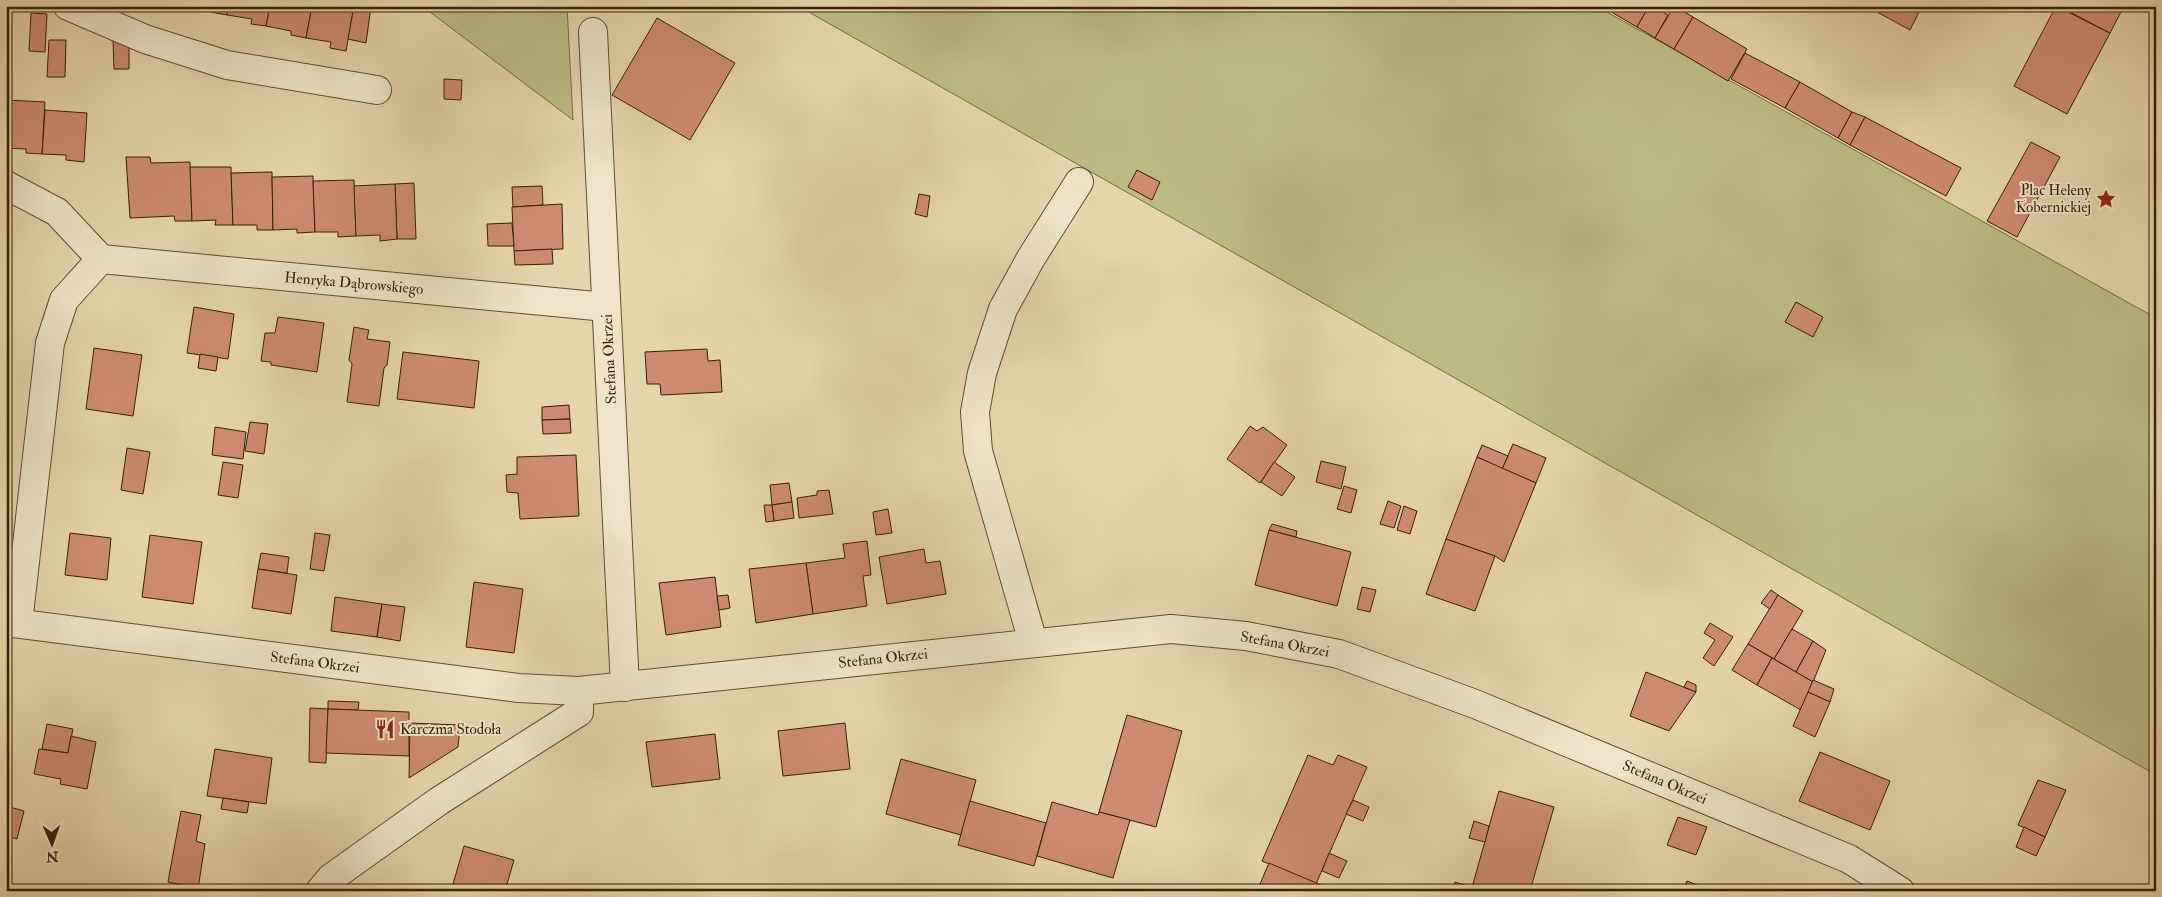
<svg xmlns="http://www.w3.org/2000/svg" width="2162" height="897" font-family="'IM FELL Double Pica',serif">
<style>
.green{fill:#bdbb84;stroke:#7a6d47}
.building{fill:#cd8b73;stroke:#381f0a}
.lines{fill:none;stroke-linecap:round;stroke-linejoin:round}
.minor-casing{stroke:#644c32;stroke-width:30}
.minor{stroke:#efe4c9;stroke-width:28}
.labels{text-anchor:middle;stroke-width:4;stroke-linejoin:round;paint-order:stroke}
.poi-label{font-size:15px;fill:#381f0a;stroke:#efe4c9;text-anchor:end}
.street-label{font-size:15px;fill:#381f0a;stroke:#efe4c9}
</style>
<rect width="100%" height="100%" fill="#e6d5ac"/>
<filter id="stains"><feTurbulence type="fractalNoise" baseFrequency=".004" numOctaves="4"/><feColorMatrix values="0 0 0 0 .2 0 0 0 0 .09 0 0 0 0 .02 0 0 0 .5 -.17"/></filter>
<radialGradient id="worn" r=".72"><stop offset=".6" stop-color="#630" stop-opacity="0"/><stop offset="1" stop-color="#630" stop-opacity=".3"/></radialGradient>
<!-- green -->
<g class="green">
<polygon points="422,6 567,6 573,120"/>
<polygon points="798,6 1596,6 2156,318 2156,775"/>
</g>
<!-- building -->
<g class="building">
<polygon points="211,6 229,6 227,15 210,12"/>
<polygon points="229,6 270,6 266,26 251,24 252,19 227,15"/>
<polygon points="270,6 312,6 306,38 291,35 291,31 266,26"/>
<polygon points="312,6 354,6 346,51 330,48 331,42 306,38"/>
<polygon points="354,6 371,6 366,43 348,39"/>
<polygon points="1601,6 1649,6 1637,27"/>
<polygon points="1649,6 1654,6 1668,15 1655,38 1637,27"/>
<polygon points="1674,6 1693,17 1674,49 1655,38"/>
<polygon points="1866,6 1922,6 1910,30"/>
<polygon points="2056,6 2110,33 2067,114 2014,86"/>
<polygon points="2058,6 2124,6 2110,33"/>
<polygon points="31,13 47,14 45,52 29,51"/>
<polygon points="1693,17 1747,49 1728,81 1674,49"/>
<polygon points="657,18 735,63 690,140 612,95"/>
<polygon points="113,39 129,44 129,69 114,69"/>
<polygon points="49,40 66,40 65,77 47,77"/>
<polygon points="1745,53 1800,82 1785,108 1731,79"/>
<polygon points="444,79 462,80 461,100 444,99"/>
<polygon points="1800,82 1852,112 1838,138 1785,108"/>
<polygon points="6,100 45,102 42,154 26,153 26,149 6,148"/>
<polygon points="45,110 87,113 84,162 66,160 66,155 42,154"/>
<polygon points="1852,112 1865,117 1850,145 1838,138"/>
<polygon points="1865,117 1961,168 1946,196 1850,145"/>
<polygon points="2031,142 2060,157 2017,237 1987,221"/>
<polygon points="126,157 150,157 151,163 190,162 192,221 175,221 174,216 130,218"/>
<polygon points="190,167 231,167 233,225 215,225 216,220 192,221"/>
<polygon points="1137,170 1160,182 1152,200 1128,187"/>
<polygon points="272,172 273,230 257,230 257,225 233,225 231,173"/>
<polygon points="313,176 315,232 297,233 297,229 273,230 272,177"/>
<polygon points="354,180 356,236 338,237 338,232 315,232 313,181"/>
<polygon points="414,183 416,239 397,239 395,184"/>
<polygon points="395,184 397,239 380,241 380,235 356,236 354,186"/>
<polygon points="542,186 543,205 513,207 512,187"/>
<polygon points="919,194 930,196 927,217 915,214"/>
<polygon points="562,204 563,249 514,251 512,207"/>
<polygon points="512,223 514,246 488,246 487,224"/>
<polygon points="552,249 553,264 515,265 514,251"/>
<polygon points="1796,302 1823,317 1813,337 1785,322"/>
<polygon points="194,307 234,314 228,359 187,353"/>
<polygon points="278,317 324,323 317,372 271,365 271,362 261,361 265,333 275,333"/>
<polygon points="354,327 369,330 367,339 390,342 387,365 384,368 379,406 347,402 352,364 349,360"/>
<polygon points="94,348 142,355 133,416 86,409"/>
<polygon points="707,349 708,361 720,360 722,392 661,395 660,384 647,384 645,352"/>
<polygon points="403,352 479,361 474,408 397,399"/>
<polygon points="200,354 218,357 216,371 198,368"/>
<polygon points="569,405 570,419 542,420 542,407"/>
<polygon points="570,419 571,433 543,434 542,420"/>
<polygon points="250,422 268,424 264,454 245,451"/>
<polygon points="1250,426 1257,431 1263,427 1287,445 1260,483 1227,459"/>
<polygon points="215,427 246,432 243,459 212,455"/>
<polygon points="1513,444 1546,458 1536,483 1502,469"/>
<polygon points="1482,445 1508,456 1502,469 1477,457"/>
<polygon points="127,448 150,452 143,494 121,490"/>
<polygon points="576,455 579,516 520,519 518,493 507,492 506,475 517,474 517,457"/>
<polygon points="1477,457 1536,483 1504,562 1495,556 1446,539"/>
<polygon points="1321,461 1346,467 1341,489 1316,482"/>
<polygon points="223,462 243,465 238,498 218,495"/>
<polygon points="1274,462 1295,477 1282,496 1261,482"/>
<polygon points="789,483 792,502 772,505 770,485"/>
<polygon points="1344,486 1357,490 1351,513 1337,509"/>
<polygon points="829,490 833,514 799,518 797,498 817,495 817,491"/>
<polygon points="1388,501 1401,506 1394,528 1380,524"/>
<polygon points="792,502 794,518 774,521 772,505"/>
<polygon points="764,505 772,505 774,521 766,522"/>
<polygon points="1404,506 1417,511 1410,534 1397,530"/>
<polygon points="888,509 892,533 876,535 873,512"/>
<polygon points="1272,524 1297,531 1296,537 1269,530"/>
<polygon points="1269,530 1351,552 1337,606 1255,585"/>
<polygon points="70,533 111,538 107,580 65,575"/>
<polygon points="315,533 330,535 324,571 310,569"/>
<polygon points="150,535 202,542 193,604 142,597"/>
<polygon points="1446,539 1495,556 1475,611 1426,594"/>
<polygon points="867,541 871,575 863,576 867,606 813,614 806,563 845,558 843,544"/>
<polygon points="924,549 926,563 940,561 946,594 887,604 879,557"/>
<polygon points="261,553 289,557 287,573 258,569"/>
<polygon points="806,563 813,614 756,623 749,569"/>
<polygon points="258,569 297,575 291,614 252,608"/>
<polygon points="715,577 721,627 666,635 659,583"/>
<polygon points="474,582 523,589 514,653 466,647"/>
<polygon points="1362,587 1376,590 1370,612 1357,609"/>
<polygon points="1771,590 1778,595 1770,609 1761,603"/>
<polygon points="728,595 730,608 719,610 717,596"/>
<polygon points="1778,595 1803,611 1774,659 1748,644"/>
<polygon points="335,597 382,604 377,637 331,631"/>
<polygon points="382,604 405,607 400,641 377,637"/>
<polygon points="1710,623 1733,637 1714,666 1703,658 1715,640 1704,633"/>
<polygon points="1792,629 1813,641 1796,672 1774,659"/>
<polygon points="1813,641 1826,650 1813,682 1796,672"/>
<polygon points="1748,644 1772,658 1757,685 1732,670"/>
<polygon points="1772,658 1813,682 1801,710 1757,685"/>
<polygon points="1646,672 1696,692 1669,731 1630,716"/>
<polygon points="1813,680 1834,689 1830,702 1808,692"/>
<polygon points="1687,681 1696,685 1696,692 1684,687"/>
<polygon points="1808,692 1830,702 1815,737 1793,726"/>
<polygon points="328,701 359,702 358,710 328,709"/>
<polygon points="310,708 328,709 326,763 309,762"/>
<polygon points="328,709 409,712 409,756 326,753"/>
<polygon points="1127,715 1182,731 1156,827 1099,812"/>
<polygon points="410,723 460,725 458,747 409,778"/>
<polygon points="845,723 850,769 783,776 778,731"/>
<polygon points="47,724 73,729 68,753 42,749"/>
<polygon points="715,734 720,779 652,787 646,742"/>
<polygon points="71,736 96,742 87,789 60,784 61,779 34,774 39,749 68,753"/>
<polygon points="215,749 272,758 266,804 207,796"/>
<polygon points="1820,752 1890,781 1870,830 1799,801"/>
<polygon points="1308,755 1333,765 1338,755 1367,767 1316,884 1262,861"/>
<polygon points="901,759 976,780 961,835 886,814"/>
<polygon points="2038,780 2066,790 2045,837 2018,825"/>
<polygon points="1499,791 1554,807 1530,891 1471,891"/>
<polygon points="223,798 249,802 247,813 221,809"/>
<polygon points="1353,800 1369,807 1363,821 1346,814"/>
<polygon points="970,801 1046,823 1034,866 958,845"/>
<polygon points="1052,802 1098,815 1099,812 1130,820 1113,878 1037,856"/>
<polygon points="6,806 24,811 17,839 6,836"/>
<polygon points="181,811 201,815 196,841 205,844 198,889 168,882"/>
<polygon points="1678,817 1707,827 1696,855 1667,845"/>
<polygon points="1474,821 1489,826 1485,842 1469,838"/>
<polygon points="2024,827 2045,837 2036,856 2016,847"/>
<polygon points="464,846 514,860 505,891 451,891"/>
<polygon points="1329,853 1347,861 1339,878 1322,871"/>
<polygon points="1269,863 1321,885 1318,891 1257,891"/>
<polygon points="1687,881 1712,891 1683,891"/>
<polygon points="1455,882 1472,887 1471,891 1453,891"/>
</g>
<g class="lines">
<defs>
<g id="minor">
<polyline points="68,6 145,39 227,65 377,90"/>
<polyline points="593,32 625,687"/>
<polyline points="6,185 57,212 101,259 606,307"/>
<polyline points="6,622 518,688 579,691 1171,629 1246,636 1339,654 1475,704 1849,859 1900,891"/>
<polyline points="18,623 50,343 64,300 101,259"/>
<polyline points="1033,642 978,451 975,412 982,373 1003,309 1031,258 1079,182"/>
<polyline points="320,891 331,878 439,801 579,712 579,691"/>
</g>
</defs>
<!-- minor casing -->
<use href="#minor" class="minor-casing"/>
<!-- minor -->
<use href="#minor" class="minor"/>
</g>
<!-- icons -->
<defs>
<symbol id="sight-bare" viewBox="-9 -9 18 18"><path d="M0-6L1.8-2.2L6-1.7L2.9 1.2L3.7 5.4L0 3.3L-3.7 5.4L-2.9 1.2L-6-1.7L-1.8-2.2Z" fill="#8f2418" stroke="#efe4c9" stroke-width="2.5" paint-order="stroke"/></symbol>
<symbol id="restaurant-bare" viewBox="-9 -9 18 18"><path d="M-5-6h1v4h1v-4h1v4h1v-4h1v5L-1.5 .5V6h-2V.5L-5-1ZM5-6V6H3V1.5H1.5Q1.5-4 5-6Z" fill="#8f2418" stroke="#efe4c9" stroke-width="2.5" paint-order="stroke"/></symbol>
</defs>
<g fill-rule="evenodd">
<use href="#sight-bare" x="2092" y="185" width="28" height="28"/>
<use href="#restaurant-bare" x="371" y="715" width="28" height="28"/>
</g>
<g class="labels">
<!-- poi labels -->
<g class="poi-label">
<text x="2091" y="195">Plac Heleny<tspan x="2091" dy="17">Kobernickiej</tspan></text>
<text x="400" y="734" text-anchor="start">Karczma Stodoła</text>
</g>
<!-- street labels -->
<g class="street-label">
<text transform="translate(354 283) rotate(5)" y="5">Henryka Dąbrowskiego</text>
<text transform="translate(609 359) rotate(-93)" y="5">Stefana Okrzei</text>
<text transform="translate(1285 644) rotate(10)" y="5">Stefana Okrzei</text>
<text transform="translate(883 658) rotate(-6)" y="5">Stefana Okrzei</text>
<text transform="translate(315 662) rotate(7)" y="5">Stefana Okrzei</text>
<text transform="translate(1665 782) rotate(23)" y="5">Stefana Okrzei</text>
</g>
</g>
<!-- margin -->
<rect width="2162" height="897" fill="none" stroke="#e6d5ac" stroke-width="25"/>
<rect x="8" y="8" width="2147" height="882" fill="none" stroke="#381f0a" stroke-width="2.5"/>
<rect x="12" y="12" width="2137" height="872" fill="none" stroke="#381f0a"/>
<!-- north arrow -->
<g transform="translate(52 844) rotate(178)" stroke="#efe4c9" stroke-width="4" paint-order="stroke">
<path d="M0-4L9 19L0 12L-9 19Z" fill="#381f0a"/>
<text y="-8" font-size="14" font-weight="bold" text-anchor="middle" fill="#381f0a">N</text>
</g>
<rect width="100%" height="100%" filter="url(#stains)"/>
<rect width="100%" height="100%" fill="url(#worn)"/>
</svg>
